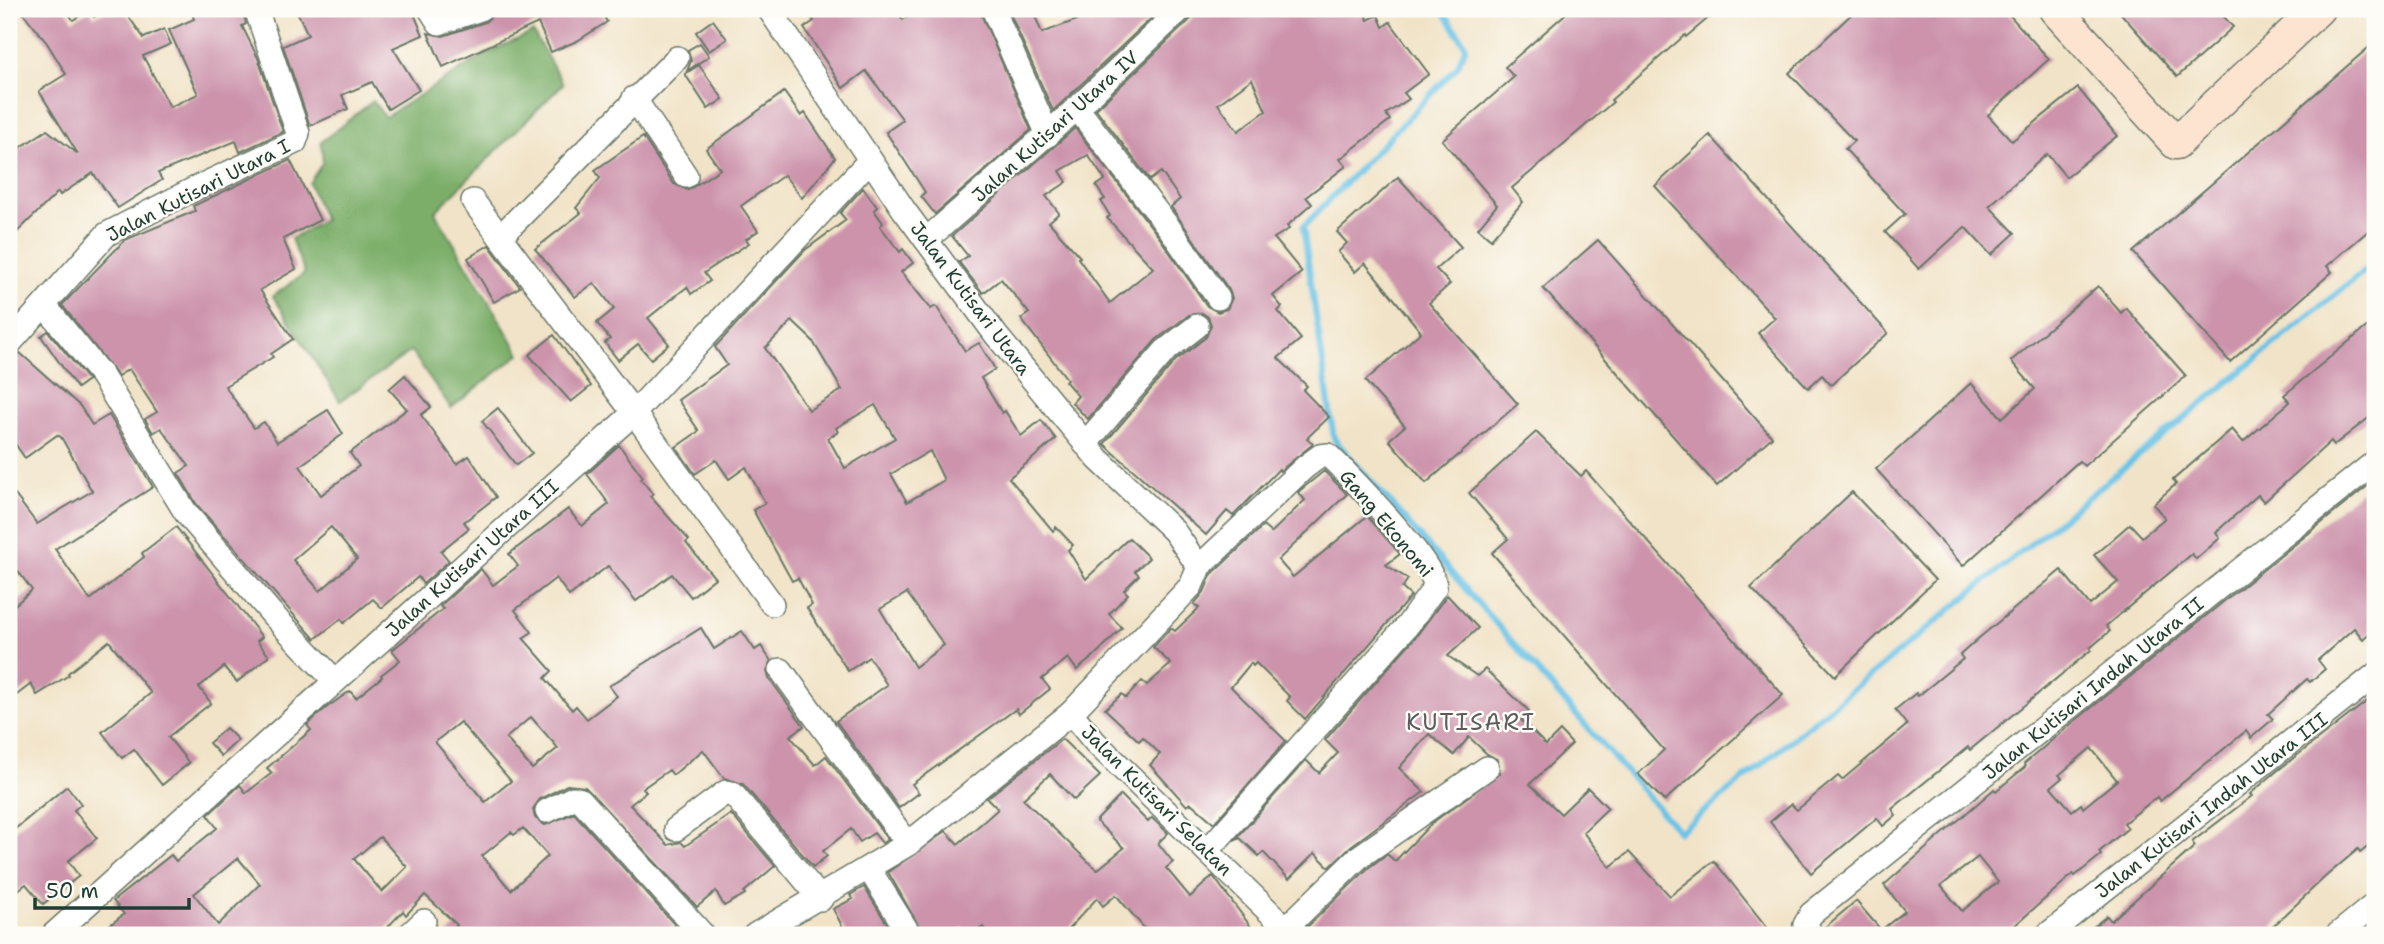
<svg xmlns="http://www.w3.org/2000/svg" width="2384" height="944" font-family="'Shantell Sans',sans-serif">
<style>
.forest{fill:#7cae69;stroke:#4e764e;stroke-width:2}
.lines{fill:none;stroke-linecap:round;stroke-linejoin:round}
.stream{stroke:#69c3e6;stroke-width:6}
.building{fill:#cc93ab;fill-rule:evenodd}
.street-casing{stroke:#687767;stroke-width:26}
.secondary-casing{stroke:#687767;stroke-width:35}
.street{stroke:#fff;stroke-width:23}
.secondary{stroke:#fde4d1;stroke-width:32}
.labels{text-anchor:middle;stroke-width:5;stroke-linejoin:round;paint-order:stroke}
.street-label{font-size:19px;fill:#1f3d34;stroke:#fdfcf7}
.quarter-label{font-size:23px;letter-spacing:2px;fill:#5c5b5e;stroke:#fdfcf7}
</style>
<rect width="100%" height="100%" fill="#fdfcf7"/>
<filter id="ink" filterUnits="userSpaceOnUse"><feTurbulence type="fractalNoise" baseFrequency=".0143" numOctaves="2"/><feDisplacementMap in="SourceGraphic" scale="14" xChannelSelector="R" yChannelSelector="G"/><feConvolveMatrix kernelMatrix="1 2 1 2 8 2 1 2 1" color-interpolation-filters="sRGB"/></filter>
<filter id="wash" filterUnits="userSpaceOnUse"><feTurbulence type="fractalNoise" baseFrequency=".00686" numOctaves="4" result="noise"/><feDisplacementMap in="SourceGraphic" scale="28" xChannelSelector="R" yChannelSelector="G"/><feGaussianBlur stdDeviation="1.57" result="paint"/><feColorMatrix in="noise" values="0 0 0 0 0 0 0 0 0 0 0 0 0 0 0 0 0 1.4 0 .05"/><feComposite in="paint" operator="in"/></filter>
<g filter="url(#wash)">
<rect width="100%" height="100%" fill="#f1e3c7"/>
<!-- forest -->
<polygon class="forest" points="533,32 563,84 435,212 520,354 451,408 411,351 340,401 273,296 305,273 291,239 324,220 309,183 323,162 321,142 373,101 385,117 486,54"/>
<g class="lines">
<!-- stream -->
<polyline class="stream" points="1442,9 1466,46 1457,67 1303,227 1334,439 1679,832 2375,262"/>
</g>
<g id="blocks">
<!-- building -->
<g class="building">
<polygon points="20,9 66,9 73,20 90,10 94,17 109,9 123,9 144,38 164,29 171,44 143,56 170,107 198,94 169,30 194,19 190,9 242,9 246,24 242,26 258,58 283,132 240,152 236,141 158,173 162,180 118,208 93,173 60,195 58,192 9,240 9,155 47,130 78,154 39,91 66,74 47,43"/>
<polygon points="296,9 412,9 423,35 393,48 419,90 388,109 372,82 342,95 348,109 310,126 283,46 308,35"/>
<polygon points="499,9 600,9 607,22 577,41 551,52 538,23 443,67 428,33 443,36 485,22"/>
<polygon points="806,9 896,9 903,20 922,9 937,9 941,15 950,9 979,9 1031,130 935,214 921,196 925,192 886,132 903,120 866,71 843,88 804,28 814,21"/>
<polygon points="1008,9 1032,9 1042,33 1106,9 1161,9 1053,111"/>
<path d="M1195,9H1363L1368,20L1378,15L1383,27L1390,22L1429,74L1404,93L1409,99L1386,114L1390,120L1340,159L1346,166L1306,197L1312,204L1287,226L1289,229L1274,238L1302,272L1273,296L1282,307L1278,311L1301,339L1278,358L1307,386L1303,390L1329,417L1307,438L1313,444L1280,471L1279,469L1233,516L1227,511L1206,535L1104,444L1175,361L1206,337L1211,325L1208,317L1202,313L1189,315L1156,340L1088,419L1072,403L1078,396L1065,381L1067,379L1021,319L1029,313L1001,279L983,293L959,262L968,256L952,236L1075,128L1159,237L1207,306L1218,312L1227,309L1232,298L1229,290L1171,207L1180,199L1161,172L1150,180L1096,109L1191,19ZM1252,79L1266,111L1238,131L1218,104ZM1088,155L1105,180L1096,186L1105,199L1101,201L1110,216L1107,218L1153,268L1110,303L1078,258L1080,257L1049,222L1059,213L1046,196L1067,182L1060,171Z"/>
<polygon points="1571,9 1719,9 1686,37 1685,35 1611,100 1613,102 1512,188 1523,202 1491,239 1478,228 1497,205 1442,140 1514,77 1505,67"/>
<polygon points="1857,9 2004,9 2049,59 1988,115 2012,141 2078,88 2117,136 2066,177 2047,154 1989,206 2015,233 1991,255 1965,227 1919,269 1885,232 1905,214 1845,149 1854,141 1789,73"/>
<polygon points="2117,9 2217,9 2233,27 2177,77"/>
<polygon points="713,20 727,39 709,51 696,32"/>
<polygon points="2375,42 2375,225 2327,266 2332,272 2230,362 2133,252"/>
<polygon points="700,43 709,56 687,71 691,61 688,50"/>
<polygon points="699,65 723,99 708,109 685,74"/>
<polygon points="784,92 801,116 805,113 835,158 802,198 784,175 741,206 758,231 746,239 749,243 704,273 710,281 691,294 687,287 648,318 669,344 651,359 638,344 618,360 605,343 610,339 597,323 614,309 594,283 575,297 535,249 581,213 576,208 600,178 595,170 643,137 674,184 688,190 720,169 706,149"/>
<polygon points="1710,135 1888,333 1831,385 1822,375 1808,388 1758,333 1775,318 1655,186"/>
<path d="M290,160L320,220L283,239L296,269L260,290L293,339L271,354L273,357L225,386L254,428L264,422L277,442L328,410L343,434L300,466L321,495L359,466L350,453L407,409L389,389L405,375L431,407L421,415L457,464L469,456L496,497L464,522L469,528L441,551L449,561L423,584L418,577L382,608L373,599L344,623L341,619L315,639L197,505L178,473L189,466L161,428L153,433L145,419L157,412L129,369L118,376L62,305L125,240L195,211L193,206ZM331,527L357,559L320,591L293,560Z"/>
<polygon points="1398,177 1461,247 1436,269 1450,284 1429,303 1518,404 1426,483 1389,440 1405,426 1365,381 1421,332 1365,263 1355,272 1338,252 1347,243 1337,232"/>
<path d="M863,188L877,207L874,210L883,223L880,226L900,252L903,249L913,263L901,272L931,309L936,306L965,351L979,343L995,369L981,378L1002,413L1005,411L1021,436L1041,420L1056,439L1009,478L1053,531L1056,527L1073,545L1068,550L1086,579L1129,538L1149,558L1135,571L1139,575L1124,590L1128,594L1109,614L1122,628L1094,656L1077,670L1068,658L1042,679L1050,689L1019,714L1016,709L912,784L919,793L899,808L836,721L887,685L869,657L848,671L807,608L812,605L798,578L792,581L753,510L765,503L746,467L729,479L716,460L695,474L676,447L699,431L678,400L727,365L715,347L805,250L846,220L840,213ZM792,321L812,340L842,390L809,410L765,348ZM875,405L895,438L845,468L828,438L838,432L836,428ZM930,451L944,480L907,502L891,474ZM907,593L944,645L915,667L880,609Z"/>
<polygon points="1598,240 1772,437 1717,486 1543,288"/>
<polygon points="489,245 520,287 494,302 468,258"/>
<polygon points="2098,286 2121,313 2126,308 2186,376 2084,466 2079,461 1963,566 1876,469 1971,383 2002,418 2035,389 2011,361"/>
<polygon points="2375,320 2375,413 2334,445 2331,441 2264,502 2258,495 2216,532 2220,538 2196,559 2192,554 2106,626 2110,631 2090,648 2091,650 1970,750 1968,747 1892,809 1896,815 1883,826 1877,818 1811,873 1770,822 1791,804 1797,810 1838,776 1842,780 1907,725 1895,710 1916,693 1918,696 1963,659 1960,655 1979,638 2061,570 2090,605 2118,582 2094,555 2130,524 2142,537 2165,518 2153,504 2176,484 2173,480 2232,429 2243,442 2290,402 2284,395"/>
<polygon points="48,331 88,380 77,388 41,336"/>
<polygon points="554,335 591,386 571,402 529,355"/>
<polygon points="20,353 80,406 92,425 109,415 153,487 55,549 90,600 144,557 142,553 176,527 262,637 257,641 269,656 237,682 224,667 199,687 211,703 168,737 189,763 162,785 134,749 122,758 102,732 151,693 109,641 68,673 69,675 37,695 31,684 9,701 9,610 32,590 9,559 9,487 37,524 92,491 61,437 57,435 25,458 9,435 9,358"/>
<polygon points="498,408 532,453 516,465 482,421"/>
<polygon points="1536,432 1581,476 1586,471 1783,695 1664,801 1638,774 1664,750 1492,553 1508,539 1469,493"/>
<path d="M619,445L643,477L641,479L653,494L650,496L689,540L686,543L715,578L691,597L672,574L636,601L608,566L569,596L556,578L515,610L532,632L523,638L552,671L545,678L572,710L576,706L587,719L617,696L609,686L701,628L714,649L742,631L755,650L761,646L771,661L767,671L769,678L804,726L790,736L815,765L826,756L888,840L882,843L874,833L860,842L851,829L823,851L827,856L813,867L743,784L724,778L703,750L673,775L669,770L643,788L646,792L630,805L668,845L681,842L685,846L731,814L775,866L744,892L745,894L724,906L716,891L697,907L585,787L567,785L540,799L533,809L535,818L545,825L574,813L675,925L663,935H447L457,925L425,895L406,915L403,911L380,935H97L124,914L113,901L171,855L176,861L217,828L208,815L240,785L246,793L272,773L267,768L311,730L307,725L326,708L350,691L356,698L382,677L381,675L400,660L392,650L443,609L440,606L481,569L493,585L518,566L509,554L568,509L582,526L609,504L587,474ZM531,717L558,748L532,769L506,738ZM460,722L511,781L485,802L435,742ZM523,828L548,856L511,890L482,856L511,832L514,835ZM380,837L407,867L382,892L354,859ZM238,858L260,884L218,925L194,894Z"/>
<polygon points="1324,471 1347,494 1278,560 1293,577 1367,516 1400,554 1386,565 1408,579 1402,588 1411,596 1305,719 1287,701 1290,697 1256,663 1253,666 1251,663 1231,687 1286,741 1214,823 1191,803 1187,806 1150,765 1160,754 1143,737 1139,741 1105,709 1122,694 1126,698 1142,681 1147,685 1171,664 1153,647 1171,628 1175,631 1199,608 1194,604 1204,592 1211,575 1263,526 1271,533 1305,500 1298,492"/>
<path d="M2375,480V628L2363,639L2354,628L2318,660L2325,669L2310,682L2307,679L2268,714L2273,719L2251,738L2246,731L2160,801L2157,797L2124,823L2128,828L2099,852L2101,855L2075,876L2073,874L2004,935H1826L1824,928L1856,901L1881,930L1905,911L1884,885L1994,789L1996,791L2025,767L2024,764L2071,724ZM2091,748L2117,780L2083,808L2081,804L2072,811L2051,787L2062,778L2059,775ZM1978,857L1998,882L1962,911L1941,886Z"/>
<polygon points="1852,492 1935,580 1835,676 1751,588"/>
<polygon points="1447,595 1478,628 1448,656 1477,676 1485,669 1529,711 1521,720 1546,745 1560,731 1572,744 1530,784 1561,814 1588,788 1608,808 1583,832 1610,867 1629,852 1670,896 1714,861 1773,935 1312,935 1305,929 1368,868 1387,854 1395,861 1432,823 1500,773 1498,760 1487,754 1469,737 1454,755 1429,734 1399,768 1424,792 1351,846 1329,867 1315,853 1289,879 1263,852 1259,856 1240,838 1234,841 1306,760 1319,773 1338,753 1325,740 1417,635"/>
<polygon points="2375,695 2375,840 2360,852 2358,849 2325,877 2264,935 2083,935 2107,916 2111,921 2195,846 2192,842 2252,796 2250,794 2277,771"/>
<polygon points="226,728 238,740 221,756 209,743"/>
<polygon points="1062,739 1100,776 1074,800 1050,774 1023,799 1097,870 1124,848 1096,821 1121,795 1148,822 1152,818 1168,833 1158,843 1173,862 1166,868 1190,897 1213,876 1257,935 1150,935 1116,895 1103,906 1097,898 1063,935 988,935 983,927 971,935 963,928 951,935 924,935 888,872 946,831 958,844 998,809 987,798"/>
<polygon points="67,786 81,804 74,810 97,838 68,861 79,876 43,904 26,884 9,897 9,834"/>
<polygon points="864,887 894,935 847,935 833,909 853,899 850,895"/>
</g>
</g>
</g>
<g filter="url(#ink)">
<use href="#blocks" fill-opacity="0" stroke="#687767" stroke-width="2"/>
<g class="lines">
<defs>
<g id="street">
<polyline points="430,9 439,23 480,9"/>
<polyline points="769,9 904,210 996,335 1098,459 1174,531 1199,567"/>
<polyline points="993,9 1048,135"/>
<polyline points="677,58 500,237 634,413 772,604"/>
<polyline points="634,98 686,176"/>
<polyline points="1077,108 1170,229 1218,298"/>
<polyline points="473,201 500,237"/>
<polyline points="926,240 1077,108 1181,9"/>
<polyline points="45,306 102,376 186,513 272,614 335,681"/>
<polyline points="9,344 107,234 196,188 295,142 298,133 256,9"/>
<polyline points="1085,444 1165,351 1197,326"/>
<polyline points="781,670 908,844"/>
<polyline points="547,811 573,798 581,800 703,935"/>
<polyline points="676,829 726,792 732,793 821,899"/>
<path d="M1208,850L1407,626L1435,587C1437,565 1348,474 1328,455L1320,456L1305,467L1199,567L1191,586L1071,713L1095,742L1293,935"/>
<polyline points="869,869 910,935"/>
<polyline points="1286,928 1359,857 1487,768"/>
<polyline points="53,935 634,413 870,160"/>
<polyline points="409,935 424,921"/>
<polyline points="755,935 908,844 1071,713"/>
<polyline points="1812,935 1805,925 1811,914 2375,462"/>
<polyline points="2047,935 2375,675"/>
<polyline points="2337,935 2375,904"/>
</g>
<polyline id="secondary" points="2055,9 2176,143 2318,9"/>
</defs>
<!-- street casing -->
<use href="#street" class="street-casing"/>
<!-- secondary casing -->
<use href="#secondary" class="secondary-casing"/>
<!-- street -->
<use href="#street" class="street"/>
<!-- secondary -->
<use href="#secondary" class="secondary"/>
</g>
</g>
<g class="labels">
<!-- street labels -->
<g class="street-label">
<text transform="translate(1055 126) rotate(-42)" y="7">Jalan Kutisari Utara IV</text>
<text transform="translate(198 190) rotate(-27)" y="7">Jalan Kutisari Utara I</text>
<text transform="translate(971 298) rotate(53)" y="7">Jalan Kutisari Utara</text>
<text transform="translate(1387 523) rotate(50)" y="7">Gang Ekonomi</text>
<text transform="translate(472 558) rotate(-42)" y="7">Jalan Kutisari Utara III</text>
<text transform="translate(2093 688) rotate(-39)" y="7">Jalan Kutisari Indah Utara II</text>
<text transform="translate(1157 800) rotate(45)" y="7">Jalan Kutisari Selatan</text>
<text transform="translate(2211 805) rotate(-38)" y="7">Jalan Kutisari Indah Utara III</text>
</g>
<!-- quarter labels -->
<g class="quarter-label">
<text x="1471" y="730">KUTISARI</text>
</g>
</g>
<!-- margin -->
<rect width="2384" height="944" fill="none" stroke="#fdfcf7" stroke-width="35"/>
<!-- scale -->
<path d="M35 898v10h154v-10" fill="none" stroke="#1f3d34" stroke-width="3.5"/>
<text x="46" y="898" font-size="21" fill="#1f3d34" stroke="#fdfcf7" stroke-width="5" paint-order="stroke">50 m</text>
</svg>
